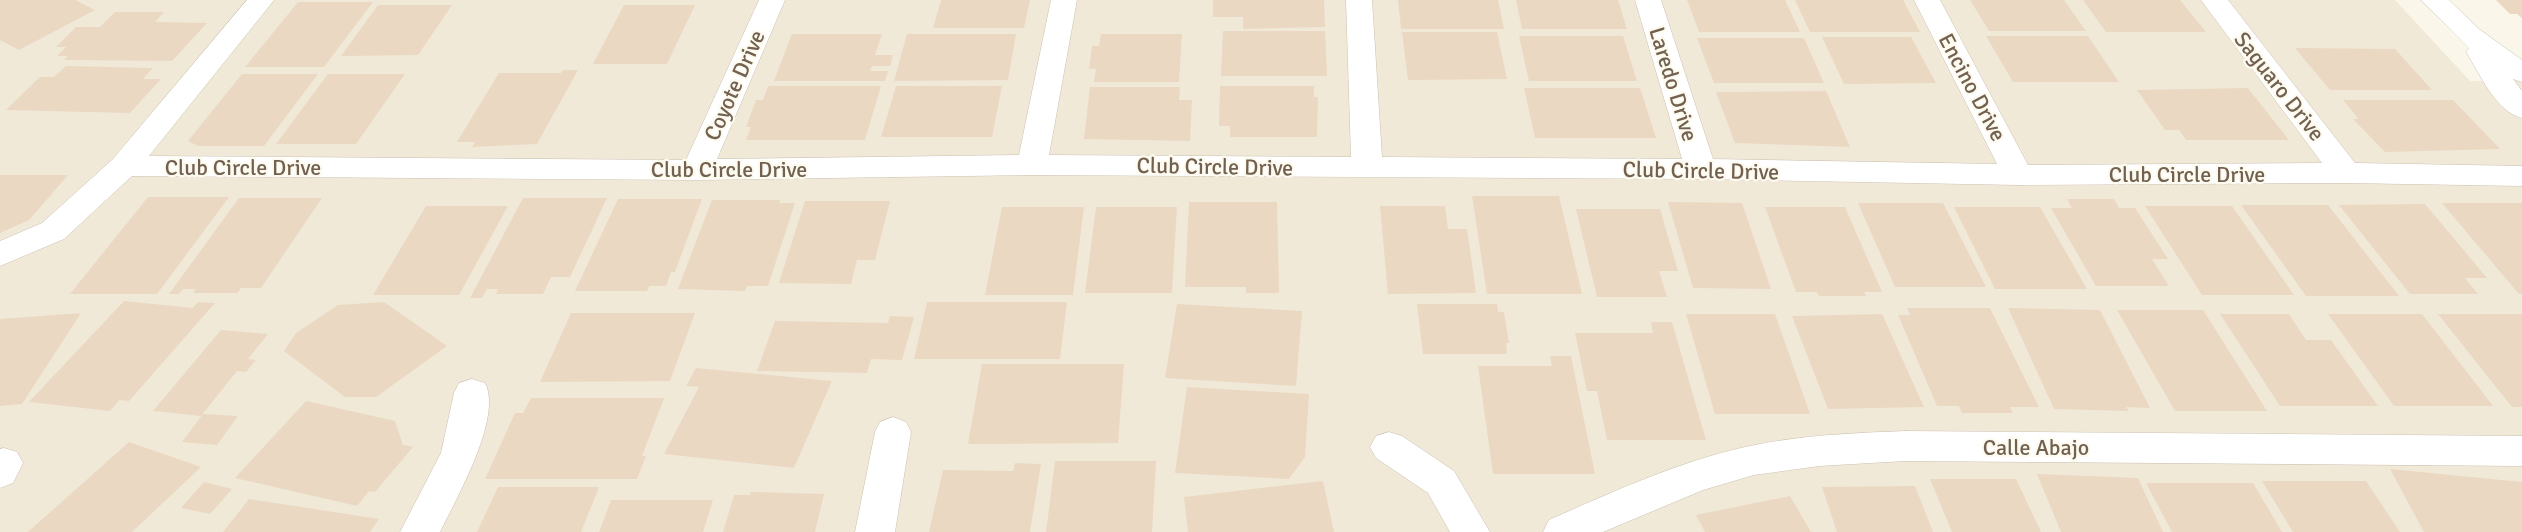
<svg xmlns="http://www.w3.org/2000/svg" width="2522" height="532" font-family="Signika,sans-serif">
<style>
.residential{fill:#f1e9d8}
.building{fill:#ead8c2}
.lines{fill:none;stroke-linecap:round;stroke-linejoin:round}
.minor-casing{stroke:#cbc0b0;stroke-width:1}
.minor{fill:#fff;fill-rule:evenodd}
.labels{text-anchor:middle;stroke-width:4.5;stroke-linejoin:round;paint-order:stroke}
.street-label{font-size:22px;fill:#726150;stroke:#fdfaef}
</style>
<rect width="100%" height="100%" fill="#faf6e9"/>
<!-- residential -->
<polygon class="residential" points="0,0 2395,0 2470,81 2522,81 2522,532 0,532"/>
<!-- building -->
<g class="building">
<polygon points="0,0 75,0 95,10 19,50 0,40"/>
<polygon points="941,0 1030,0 1024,28 933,28"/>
<polygon points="1213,0 1324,0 1325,27 1243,29 1243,17 1213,17"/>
<polygon points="1398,0 1498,0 1504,29 1401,29"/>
<polygon points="1516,0 1618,0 1627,29 1522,29"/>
<polygon points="1687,0 1785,0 1800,32 1699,32"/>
<polygon points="1795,0 1903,0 1920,32 1810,32"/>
<polygon points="1970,0 2064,0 2086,31 1989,31"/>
<polygon points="2083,0 2180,0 2206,32 2106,32"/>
<polygon points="2496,0 2522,0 2522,18 2517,14 2510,14"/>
<polygon points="298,2 373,2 324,67 245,67"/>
<polygon points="378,5 452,5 418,55 341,56"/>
<polygon points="624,5 695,5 667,64 593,64"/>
<polygon points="115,12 164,12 155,22 207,23 172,61 64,60 68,56 57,56 66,47 56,47 76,27 100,27"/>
<polygon points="1223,31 1325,31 1327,76 1221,76"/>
<polygon points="1402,32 1497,32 1507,79 1408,80"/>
<polygon points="792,34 882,34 875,55 893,55 890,66 872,66 870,71 888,71 885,81 774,81"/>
<polygon points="907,34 1016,34 1008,80 894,81"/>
<polygon points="1101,34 1182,34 1179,82 1094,82 1096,69 1089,69 1092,46 1099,46"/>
<polygon points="1519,36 1623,36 1637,81 1529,81"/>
<polygon points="1986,36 2088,36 2119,82 2013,82"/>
<polygon points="1822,37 1911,37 1936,83 1844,84"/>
<polygon points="1697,38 1804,38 1824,83 1714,83"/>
<polygon points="2295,48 2395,49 2432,90 2330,90"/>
<polygon points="66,66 153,68 143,79 161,79 130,113 6,110 40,77 54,77"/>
<polygon points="563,70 578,70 537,144 472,147 475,142 457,142 499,73 561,73"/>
<polygon points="242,74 318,74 264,146 198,146 188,141"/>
<polygon points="328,74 405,74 356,144 276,144"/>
<polygon points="768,86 881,86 865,140 746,140 751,127 746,127 756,100 763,100"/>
<polygon points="896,86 1002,86 992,137 881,137"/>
<polygon points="1220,86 1314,86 1314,97 1318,97 1317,137 1230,137 1230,126 1219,126"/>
<polygon points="1090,87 1180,87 1179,100 1192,100 1190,141 1084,139"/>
<polygon points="1524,88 1640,88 1656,138 1535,138"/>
<polygon points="2248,88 2289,140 2186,140 2179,130 2165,130 2137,90"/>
<polygon points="1826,91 1850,147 1735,143 1716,92"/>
<polygon points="2343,100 2453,100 2500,149 2385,152 2353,119 2359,119"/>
<polygon points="0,175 68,175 29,220 0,233"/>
<polygon points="1472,196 1559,196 1582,294 1487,294"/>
<polygon points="148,197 229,197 157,294 70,294"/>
<polygon points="239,198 322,198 261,288 241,288 237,293 193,293 196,289 183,289 179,294 169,294"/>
<polygon points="523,198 607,198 570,277 551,277 543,294 496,294 498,289 487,289 482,298 470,298"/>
<polygon points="618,199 702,199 675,272 671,272 666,286 649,286 647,291 575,291"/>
<polygon points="2067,199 2114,199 2119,208 2135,208 2168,259 2152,259 2169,286 2096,286 2051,208 2072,208"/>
<polygon points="712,200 780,200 779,203 795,203 768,286 747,286 745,291 678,289"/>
<polygon points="805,201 890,201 875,260 857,260 851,284 779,283"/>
<polygon points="1189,202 1277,202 1279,293 1246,293 1246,287 1185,287"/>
<polygon points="1668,202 1742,203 1771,289 1693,288"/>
<polygon points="1858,203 1943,203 1986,287 1895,287"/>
<polygon points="2442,203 2522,203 2522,294 2519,294"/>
<polygon points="2425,204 2487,278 2465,278 2478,294 2410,294 2339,205"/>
<polygon points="2241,205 2328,205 2399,296 2306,296"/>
<polygon points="426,206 508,206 459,295 373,295"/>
<polygon points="1380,206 1445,206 1448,229 1467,229 1476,293 1388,294"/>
<polygon points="2145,206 2232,206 2294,295 2202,295"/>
<polygon points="1002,207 1084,207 1073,295 985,295"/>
<polygon points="1096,207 1177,207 1172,293 1085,293"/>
<polygon points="1765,207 1845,207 1882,292 1864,292 1866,296 1819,296 1817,292 1796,292"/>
<polygon points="1954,207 2040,207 2087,289 1995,289"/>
<polygon points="1576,209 1660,209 1678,271 1659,271 1667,297 1597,297"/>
<polygon points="124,301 193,308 198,302 215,303 129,401 119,400 110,411 29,402"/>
<polygon points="384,302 447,346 376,397 345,397 284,351 296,333 338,305"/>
<polygon points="927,302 1067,302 1060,359 914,359"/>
<polygon points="1177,304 1302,311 1296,386 1165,378"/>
<polygon points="1417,304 1497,304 1498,312 1504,312 1509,343 1506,343 1507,354 1423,354"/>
<polygon points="1907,308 1990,308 2039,407 2010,407 2013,413 1962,413 1959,406 1937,406 1898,315 1910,315"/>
<polygon points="2008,308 2100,310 2150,408 2126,407 2129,411 2054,409"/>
<polygon points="2117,310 2203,310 2267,411 2175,411"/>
<polygon points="81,313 22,404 0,406 0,319"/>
<polygon points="571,313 695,313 670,381 540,382"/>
<polygon points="1686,314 1775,314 1810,414 1715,414"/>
<polygon points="1882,314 1924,407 1828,409 1792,316"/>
<polygon points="2220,314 2289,314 2306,340 2331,340 2378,406 2280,406"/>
<polygon points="2328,314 2422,314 2493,406 2394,406"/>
<polygon points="2438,314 2522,314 2522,407 2512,407"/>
<polygon points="890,316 914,317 902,360 871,359 867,373 757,371 775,321 888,323"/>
<polygon points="1651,322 1672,322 1706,440 1607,440 1597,391 1587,391 1575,333 1653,333"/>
<polygon points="221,330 268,334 248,359 256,360 246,372 237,371 201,416 153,411"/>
<polygon points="1550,356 1571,356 1595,474 1493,474 1478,366 1552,366"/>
<polygon points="982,364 1124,364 1118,443 968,444"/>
<polygon points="696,368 832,381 794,468 664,454 699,387 686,386"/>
<polygon points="1187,387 1309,394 1305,457 1289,479 1175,473"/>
<polygon points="531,398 664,398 642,456 646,456 637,479 485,479 515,413 523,413"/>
<polygon points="306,401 395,421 403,445 413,447 375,492 369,491 357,506 235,478"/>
<polygon points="203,414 238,416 217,445 182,442"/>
<polygon points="129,442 201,467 132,532 28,532"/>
<polygon points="1055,461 1156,461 1152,532 1046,532"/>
<polygon points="1015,463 1041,464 1030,532 929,532 943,470 1013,471"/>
<polygon points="2390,469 2522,482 2522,532 2424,532"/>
<polygon points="2037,474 2138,478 2163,532 2061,532"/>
<polygon points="1930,479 2016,479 2041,532 1952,532"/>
<polygon points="1323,481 1334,532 1188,532 1184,497"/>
<polygon points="2262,481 2366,481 2400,532 2293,532"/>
<polygon points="204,482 232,489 210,514 181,508"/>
<polygon points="2146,483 2253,483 2282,532 2172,532"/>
<polygon points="1915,486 1933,532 1837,532 1822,487"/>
<polygon points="498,487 599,487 581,532 477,532"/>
<polygon points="751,492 824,494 815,532 723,532 734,495 750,495"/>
<polygon points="1790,496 1811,532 1705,532 1696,515"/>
<polygon points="249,499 379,519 370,532 223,532"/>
<polygon points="611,500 713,500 703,532 599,532"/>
</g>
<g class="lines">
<defs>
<g id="minor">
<polygon points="247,0 274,0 149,156 686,160 759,0 785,0 717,159 1019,155 1051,0 1077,0 1049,155 1351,157 1346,0 1372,0 1382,157 1682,159 1635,0 1661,0 1713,159 1997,164 1914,0 1940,0 2028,165 2322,163 2201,0 2228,0 2355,163 2522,166 2522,186 2346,183 2018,185 1701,179 1032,175 697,180 132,176 64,239 0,266 0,241 42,223 113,159"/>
<path d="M2421,0H2449L2479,29L2522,60V82L2513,79L2522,91V118C2496,112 2480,74 2466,52L2469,48Z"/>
<path d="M472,379L485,383C503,417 456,499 440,532H400L441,453L454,393L459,383Z"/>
<polygon points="893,417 906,422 911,432 895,532 855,532 875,432 880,422"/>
<path d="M1905,431L2522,436V466L1905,461L1819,466L1754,475L1703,490L1603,532H1543L1549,520C1615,491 1684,459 1755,445C1804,435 1855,433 1905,431Z"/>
<polygon points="1389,432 1402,436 1454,471 1490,532 1450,532 1428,493 1376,458 1370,447 1376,436"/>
<polygon points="4,448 17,452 23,463 13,483 0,488 0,449"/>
</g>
</defs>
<!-- minor casing -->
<use href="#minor" class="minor-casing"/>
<!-- minor -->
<use href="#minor" class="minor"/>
</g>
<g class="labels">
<!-- street labels -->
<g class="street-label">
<text transform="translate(1674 84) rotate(73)" y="8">Laredo Drive</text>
<text transform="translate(734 85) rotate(-66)" y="8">Coyote Drive</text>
<text transform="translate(2280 86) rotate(52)" y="8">Saguaro Drive</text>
<text transform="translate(1973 87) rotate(62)" y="8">Encino Drive</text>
<text transform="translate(1215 166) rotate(1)" y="8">Club Circle Drive</text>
<text x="243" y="175">Club Circle Drive</text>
<text x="729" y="177">Club Circle Drive</text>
<text transform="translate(1701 170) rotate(1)" y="8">Club Circle Drive</text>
<text x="2187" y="182">Club Circle Drive</text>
<text x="2036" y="455">Calle Abajo</text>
</g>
</g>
</svg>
